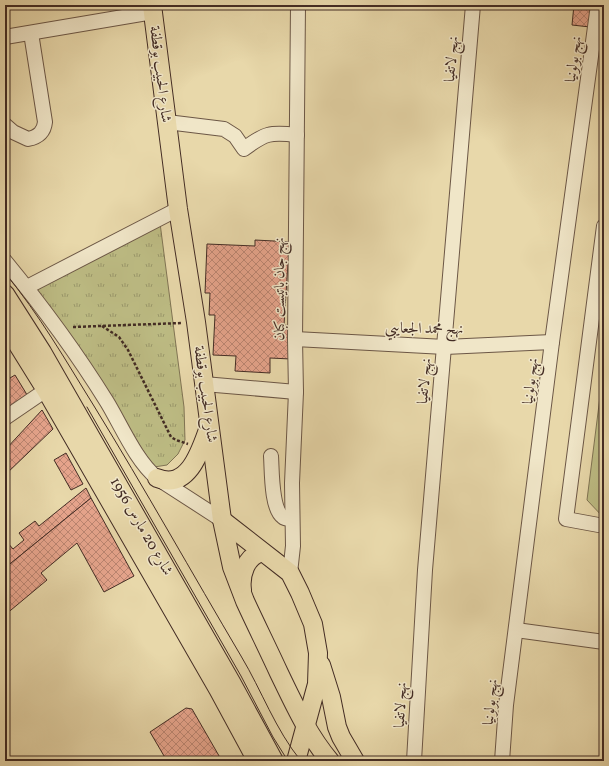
<svg xmlns="http://www.w3.org/2000/svg" width="609" height="766" font-family="Vollkorn,Amiri,serif">
<style>
.grass{fill:url(#grass-tufts);stroke:#807454}
.pitch{fill:#bdbc84;stroke:#807454}
.building{fill:url(#building-cross-hatch);stroke:#432c24}
.lines{fill:none;stroke-linecap:round;stroke-linejoin:round}
.minor-casing{stroke:#6c5746;stroke-width:16}
.major-casing{stroke:#432c24;stroke-width:20}
.path{stroke:#432c24;stroke-width:2.5;stroke-dasharray:3 2;stroke-linecap:butt}
.minor{stroke:#f0e6c8;stroke-width:14}
.major{stroke:#e8d8aa;stroke-width:18}
.tram{stroke:#432c24;stroke-width:1}
.labels{text-anchor:middle;stroke-width:3;stroke-linejoin:round;paint-order:stroke}
.street-label{font-size:15px;fill:#432c24;stroke:#f0e6c8}
</style>
<defs>
<pattern id="grass-tufts" width="24" height="20" patternUnits="userSpaceOnUse"><rect width="24" height="20" fill="#bdbc84"/><path d="M3 7l-1-3M5 7V3M7 7l1-3M15 17l-1-3M17 17v-4M19 17l1-3" fill="none" stroke="#9b996c"/></pattern>
<pattern id="building-cross-hatch" width="8" height="8" patternUnits="userSpaceOnUse"><rect width="8" height="8" fill="#e6a48c"/><path d="M0 0l8 8M0 8l8-8" fill="none" stroke="#bc8672"/></pattern>
</defs>
<rect width="100%" height="100%" fill="#e8d8aa"/>
<filter id="stains"><feTurbulence type="fractalNoise" baseFrequency=".005" numOctaves="4"/><feColorMatrix values="0 0 0 0 .2 0 0 0 0 .09 0 0 0 0 .02 0 0 0 .5 -.17"/></filter>
<radialGradient id="worn" r=".72"><stop offset=".6" stop-color="#630" stop-opacity="0"/><stop offset="1" stop-color="#630" stop-opacity=".3"/></radialGradient>
<!-- grass -->
<polygon class="grass" points="160,223 184,407 185,440 178,454 167,465 154,467 36,290"/>
<!-- pitch -->
<polygon class="pitch" points="604,365 604,518 587,500"/>
<!-- building -->
<g class="building">
<polygon points="574,5 592,7 590,27 572,25"/>
<polygon points="255,240 293,242 292,263 288,263 284,325 291,326 291,359 270,358 270,373 235,371 236,356 213,355 215,315 209,315 210,293 205,293 207,244 255,246"/>
<polygon points="5,370 10,378 15,375 29,398 5,415"/>
<polygon points="42,410 53,429 5,475 5,450"/>
<polygon points="66,453 83,484 71,490 54,460"/>
<polygon points="86,488 91,498 5,568 5,544 7,542 13,549 24,540 19,533 35,521 39,526"/>
<polygon points="91,498 134,576 104,592 77,543 41,573 47,580 5,615 5,568"/>
<polygon points="186,708 192,709 222,761 167,761 150,732"/>
</g>
<g class="lines">
<defs>
<g id="minor">
<polyline points="5,37 153,12"/>
<path d="M167,122L224,129L235,136L244,149C265,133 270,132 297,135"/>
<path d="M5,125L13,132L28,139C38,137 44,132 45,122L31,33"/>
<polyline points="604,226 566,519 604,526"/>
<path d="M5,261C42,306 76,352 107,402C121,425 136,461 157,478L222,520"/>
<polyline points="27,287 178,209"/>
<polyline points="295,339 445,347 552,342"/>
<polyline points="204,384 296,392"/>
<polyline points="5,418 46,390"/>
<path d="M271,456C272,470 271,509 283,517C285,519 290,519 292,519"/>
<polyline points="290,573 293,546 292,483 296,392 295,339 298,5"/>
<polyline points="516,630 604,642"/>
<polyline points="414,761 425,570 473,5"/>
<polyline points="502,761 506,705 552,342 598,5"/>
</g>
<g id="major">
<path d="M152,5L178,209L196,322L222,520L232,567L245,601C256,625 268,649 279,673C294,704 308,735 330,761"/>
<polyline points="5,294 42,352 231,682 274,761"/>
<polyline points="5,324 46,390 218,689 257,761"/>
<path d="M157,478C189,491 201,449 209,427"/>
<polyline points="222,520 290,573 300,593 313,624 318,653 317,684 296,761"/>
<path d="M242,590C240,575 246,556 262,552"/>
<polyline points="321,665 331,697 337,727 341,737 355,761"/>
</g>
</defs>
<!-- minor casing -->
<use href="#minor" class="minor-casing"/>
<!-- major casing -->
<use href="#major" class="major-casing"/>
<!-- path -->
<g class="path">
<polyline points="102,326 119,337 128,350 171,437 176,440 188,444"/>
<polyline points="73,327 182,323"/>
</g>
<!-- minor -->
<use href="#minor" class="minor"/>
<!-- major -->
<use href="#major" class="major"/>
<!-- tram -->
<g class="tram">
<path d="M5,273C39,314 66,361 94,406C145,489 192,573 241,656C262,691 275,729 301,761"/>
<polyline points="87,407 241,676 273,737 288,761"/>
</g>
</g>
<g class="labels">
<!-- street labels -->
<g class="street-label">
<text transform="translate(451 59) rotate(-85)" y="5">نهج لاتفيا</text>
<text transform="translate(573 59) rotate(-82)" y="5">نهج بولونيا</text>
<text transform="translate(161 74) rotate(83)" y="5">شارع الحبيب بوقطفة</text>
<text transform="translate(279 289) rotate(-90)" y="5">نهج جان باتيست كبان</text>
<text transform="translate(424 328) rotate(1)" y="5">نهج محمد الجعايبي</text>
<text transform="translate(424 381) rotate(-85)" y="5">نهج لاتفيا</text>
<text transform="translate(530 381) rotate(-83)" y="5">نهج بولونيا</text>
<text transform="translate(206 394) rotate(82)" y="5">شارع الحبيب بوقطفة</text>
<text transform="translate(142 526) rotate(60)" y="5">شارع 20 مارس 1956</text>
<text transform="translate(490 702) rotate(-84)" y="5">نهج بولونيا</text>
<text transform="translate(400 705) rotate(-87)" y="5">نهج لاتفيا</text>
</g>
</g>
<!-- margin -->
<rect width="609" height="766" fill="none" stroke="#e8d8aa" stroke-width="20"/>
<rect x="6" y="6" width="597" height="754" fill="none" stroke="#432c24" stroke-width="2"/>
<rect x="10" y="10" width="589" height="746" fill="none" stroke="#432c24"/>
<rect width="100%" height="100%" filter="url(#stains)"/>
<rect width="100%" height="100%" fill="url(#worn)"/>
</svg>
